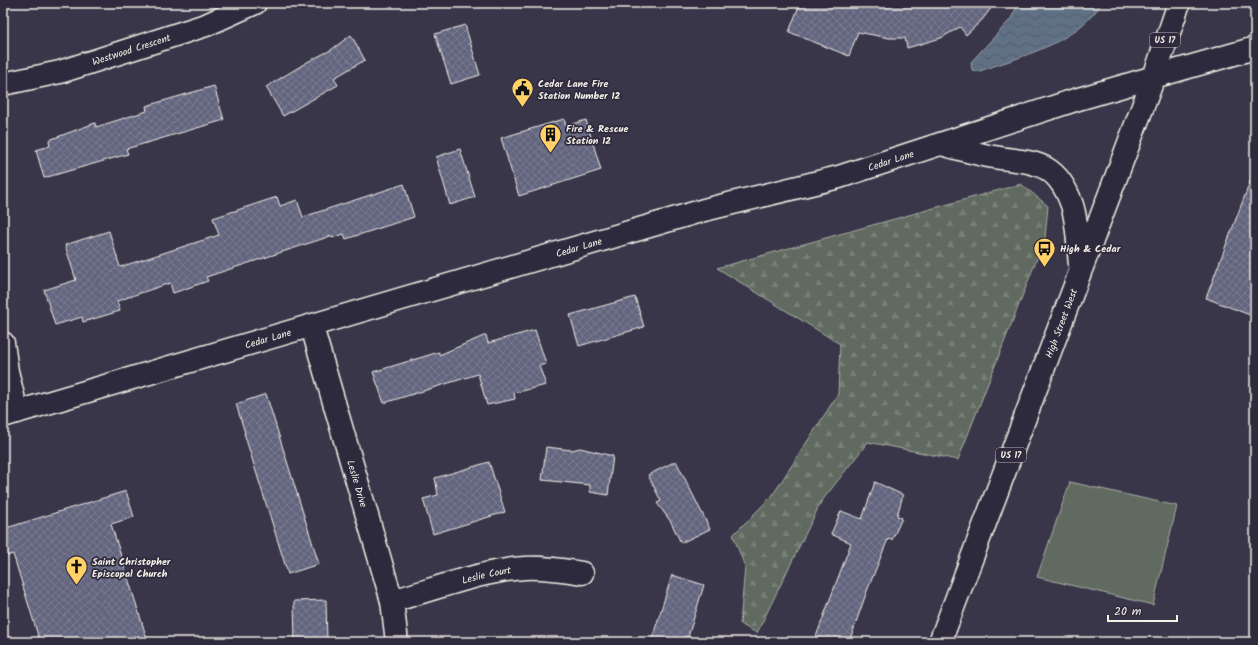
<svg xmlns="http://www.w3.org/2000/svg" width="1258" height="645" font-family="Kalam,sans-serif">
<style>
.forest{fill:url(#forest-firs);stroke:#aaaea4}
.green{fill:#616b60;stroke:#aaaea4}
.water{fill:url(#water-waves);stroke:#9ba4ad}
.building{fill:url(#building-cross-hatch);stroke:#f4f1e8}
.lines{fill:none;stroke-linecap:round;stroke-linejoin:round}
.minor-casing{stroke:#f4f1e8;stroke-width:25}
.major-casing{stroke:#f4f1e8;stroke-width:25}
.minor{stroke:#2f2a3d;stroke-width:22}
.major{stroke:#2f2a3d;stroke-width:22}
.labels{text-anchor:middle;stroke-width:3.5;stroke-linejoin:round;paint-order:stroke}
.shield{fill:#2f2a3d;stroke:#b9b5b5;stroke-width:1}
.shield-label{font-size:9px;font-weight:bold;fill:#f4f1e8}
.street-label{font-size:10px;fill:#f4f1e8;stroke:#2f2a3d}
.poi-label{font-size:10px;font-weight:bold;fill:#f4f1e8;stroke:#2f2a3d;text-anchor:start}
</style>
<defs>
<pattern id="forest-firs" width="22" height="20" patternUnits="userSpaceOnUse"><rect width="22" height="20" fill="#616b60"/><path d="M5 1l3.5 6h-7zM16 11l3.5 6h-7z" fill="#788177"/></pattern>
<pattern id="water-waves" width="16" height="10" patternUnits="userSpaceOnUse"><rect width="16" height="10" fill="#607186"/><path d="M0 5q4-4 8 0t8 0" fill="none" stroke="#545c66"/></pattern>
<pattern id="building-cross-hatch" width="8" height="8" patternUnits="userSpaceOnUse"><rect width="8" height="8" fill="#63657f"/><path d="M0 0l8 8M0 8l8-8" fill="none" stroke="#7a7c91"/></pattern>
</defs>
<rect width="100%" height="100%" fill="#39364a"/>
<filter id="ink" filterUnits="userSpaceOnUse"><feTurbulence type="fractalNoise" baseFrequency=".025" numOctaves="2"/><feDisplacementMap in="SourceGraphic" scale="8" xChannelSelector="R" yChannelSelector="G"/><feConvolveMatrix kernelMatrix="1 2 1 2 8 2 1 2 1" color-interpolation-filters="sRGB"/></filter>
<g filter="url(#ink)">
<!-- forest -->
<polygon class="forest" points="1021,184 1048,206 1045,238 958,460 868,442 821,502 757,633 740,624 745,567 733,535 772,496 838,394 840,344 717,268"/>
<!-- green -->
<polygon class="green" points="1070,482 1177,506 1153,605 1037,577"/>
<!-- water -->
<path class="water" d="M1019,3H1102C1074,45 1021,56 977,72L972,70L971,62L1010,20Z"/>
<!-- building -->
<g class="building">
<polygon points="800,3 995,3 982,20 966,35 960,27 941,38 907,48 905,38 889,38 858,32 849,56 789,32"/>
<polygon points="465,25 480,75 451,84 435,34"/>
<polygon points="351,35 365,60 334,78 338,85 283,116 266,87 309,61 331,50"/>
<polygon points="214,86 224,120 126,149 128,154 44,178 36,150 50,146 49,140 95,123 96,127 134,115 147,111 146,106"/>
<polygon points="564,119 566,126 586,120 601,170 519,196 501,138"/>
<polygon points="460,149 475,197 450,205 436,157"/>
<polygon points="1253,174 1255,175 1255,317 1206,298"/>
<polygon points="404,184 414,217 346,239 344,234 332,238 331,236 206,277 208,281 173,293 170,283 117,301 120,311 83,322 82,317 55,325 44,290 76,280 65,245 109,231 120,267 219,235 213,218 277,197 280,206 297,200 303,217"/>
<polygon points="635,297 644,327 579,346 570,315"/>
<polygon points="535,330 546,364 539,366 546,385 514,393 515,399 487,405 478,374 384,403 373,372 439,352 439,355 486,335 488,343"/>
<polygon points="266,394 319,564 288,574 244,433 245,433 236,404"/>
<polygon points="546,447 572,450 580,448 613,456 608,495 590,492 590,485 542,480"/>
<polygon points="676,461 710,529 681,543 671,522 657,503 661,501 648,475"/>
<polygon points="489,462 505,512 433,534 423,499 438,495 435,478"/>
<polygon points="875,482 903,495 897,516 902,518 892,540 888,539 867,591 849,642 814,642 851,543 831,534 841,511 862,519"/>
<polygon points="126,491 134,517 111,524 148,642 40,642 13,554 3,557 3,529"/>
<polygon points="672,575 704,585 688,637 686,636 684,642 662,642 652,639"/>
<polygon points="326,600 327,642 295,642 294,601"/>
</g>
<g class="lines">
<defs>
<g id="minor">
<polyline points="1154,77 1255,48"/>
<path id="s1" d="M3,84L60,72L206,25L255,3"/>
<path id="s2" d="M312,327L392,601L397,642"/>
<polyline points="3,343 7,371 17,412"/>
<path id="s3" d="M392,601C432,590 484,570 525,568C544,567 563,570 582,573"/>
</g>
<g id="major">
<path d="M941,144C957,148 973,153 988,156C1029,164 1055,156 1072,205C1078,224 1078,246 1080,265"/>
<path id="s4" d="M3,416L704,210L839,177L1075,100L1154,77"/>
<path id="s5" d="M940,642L1154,77L1179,3"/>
</g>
</defs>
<!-- minor casing -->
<use href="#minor" class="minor-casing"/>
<!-- major casing -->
<use href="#major" class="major-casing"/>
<!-- minor -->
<use href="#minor" class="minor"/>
<!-- major -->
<use href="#major" class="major"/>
</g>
</g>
<!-- icons -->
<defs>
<symbol id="civic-pin" viewBox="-11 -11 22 30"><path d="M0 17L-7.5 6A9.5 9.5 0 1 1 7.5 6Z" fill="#ffd166" stroke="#2f2a3d"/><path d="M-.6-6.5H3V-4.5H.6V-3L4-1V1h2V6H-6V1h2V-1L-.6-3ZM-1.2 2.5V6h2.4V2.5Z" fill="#111"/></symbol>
<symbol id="building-pin" viewBox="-11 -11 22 30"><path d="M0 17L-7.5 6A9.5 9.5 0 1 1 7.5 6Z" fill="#ffd166" stroke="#2f2a3d"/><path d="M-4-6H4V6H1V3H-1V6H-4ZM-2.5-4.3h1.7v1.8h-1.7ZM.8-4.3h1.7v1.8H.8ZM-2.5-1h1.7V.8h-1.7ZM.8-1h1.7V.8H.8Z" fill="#111"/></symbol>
<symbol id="bus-pin" viewBox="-11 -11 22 30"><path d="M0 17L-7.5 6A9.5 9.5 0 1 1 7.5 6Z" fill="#ffd166" stroke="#2f2a3d"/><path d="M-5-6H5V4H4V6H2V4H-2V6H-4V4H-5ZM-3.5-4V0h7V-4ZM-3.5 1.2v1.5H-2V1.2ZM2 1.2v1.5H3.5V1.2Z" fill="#111"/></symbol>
<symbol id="church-pin" viewBox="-11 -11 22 30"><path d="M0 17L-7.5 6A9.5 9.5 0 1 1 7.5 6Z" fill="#ffd166" stroke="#2f2a3d"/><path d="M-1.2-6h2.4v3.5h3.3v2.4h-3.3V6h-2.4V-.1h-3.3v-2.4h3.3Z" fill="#111"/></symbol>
</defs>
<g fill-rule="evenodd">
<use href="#civic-pin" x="510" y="76" width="25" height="34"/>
<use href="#building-pin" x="538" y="122" width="25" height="34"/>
<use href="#bus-pin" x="1032" y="236" width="25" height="34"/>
<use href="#church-pin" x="64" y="554" width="25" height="34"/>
</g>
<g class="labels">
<!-- shield labels -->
<g class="shield">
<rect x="1150" y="33" width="30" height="14" rx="3"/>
<rect x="996" y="448" width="30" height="14" rx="3"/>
</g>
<g class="shield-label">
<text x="1165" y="43">US 17</text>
<text x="1011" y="458">US 17</text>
</g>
<!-- street labels -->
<g class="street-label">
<text dy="4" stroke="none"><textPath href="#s1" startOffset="133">Westwood Crescent</textPath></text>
<text dy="4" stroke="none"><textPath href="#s4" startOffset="924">Cedar Lane</textPath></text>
<text dy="4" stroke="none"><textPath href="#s4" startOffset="600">Cedar Lane</textPath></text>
<text dy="4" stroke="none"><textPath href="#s5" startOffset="341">High Street West</textPath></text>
<text dy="4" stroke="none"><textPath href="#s4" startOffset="276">Cedar Lane</textPath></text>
<text dy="4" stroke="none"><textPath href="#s2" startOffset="163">Leslie Drive</textPath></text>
<text dy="4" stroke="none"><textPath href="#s3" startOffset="98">Leslie Court</textPath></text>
</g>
<!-- poi labels -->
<g class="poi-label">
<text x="538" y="87">Cedar Lane Fire<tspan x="538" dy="12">Station Number 12</tspan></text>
<text x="566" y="132">Fire &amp; Rescue<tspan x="566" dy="12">Station 12</tspan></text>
<text x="1060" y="252">High &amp; Cedar</text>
<text x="92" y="565">Saint Christopher<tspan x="92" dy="12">Episcopal Church</tspan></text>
</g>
</g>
<!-- margin -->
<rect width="1258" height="645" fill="none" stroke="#2f2a3d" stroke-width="16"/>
<rect x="8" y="8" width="1242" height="629" fill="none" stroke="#f4f1e8" stroke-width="1.5" filter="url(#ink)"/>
<!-- scale -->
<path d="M1108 615v6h69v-6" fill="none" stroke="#f4f1e8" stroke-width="2"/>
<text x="1114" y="615" font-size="12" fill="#f4f1e8" stroke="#2f2a3d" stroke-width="3" paint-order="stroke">20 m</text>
</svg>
